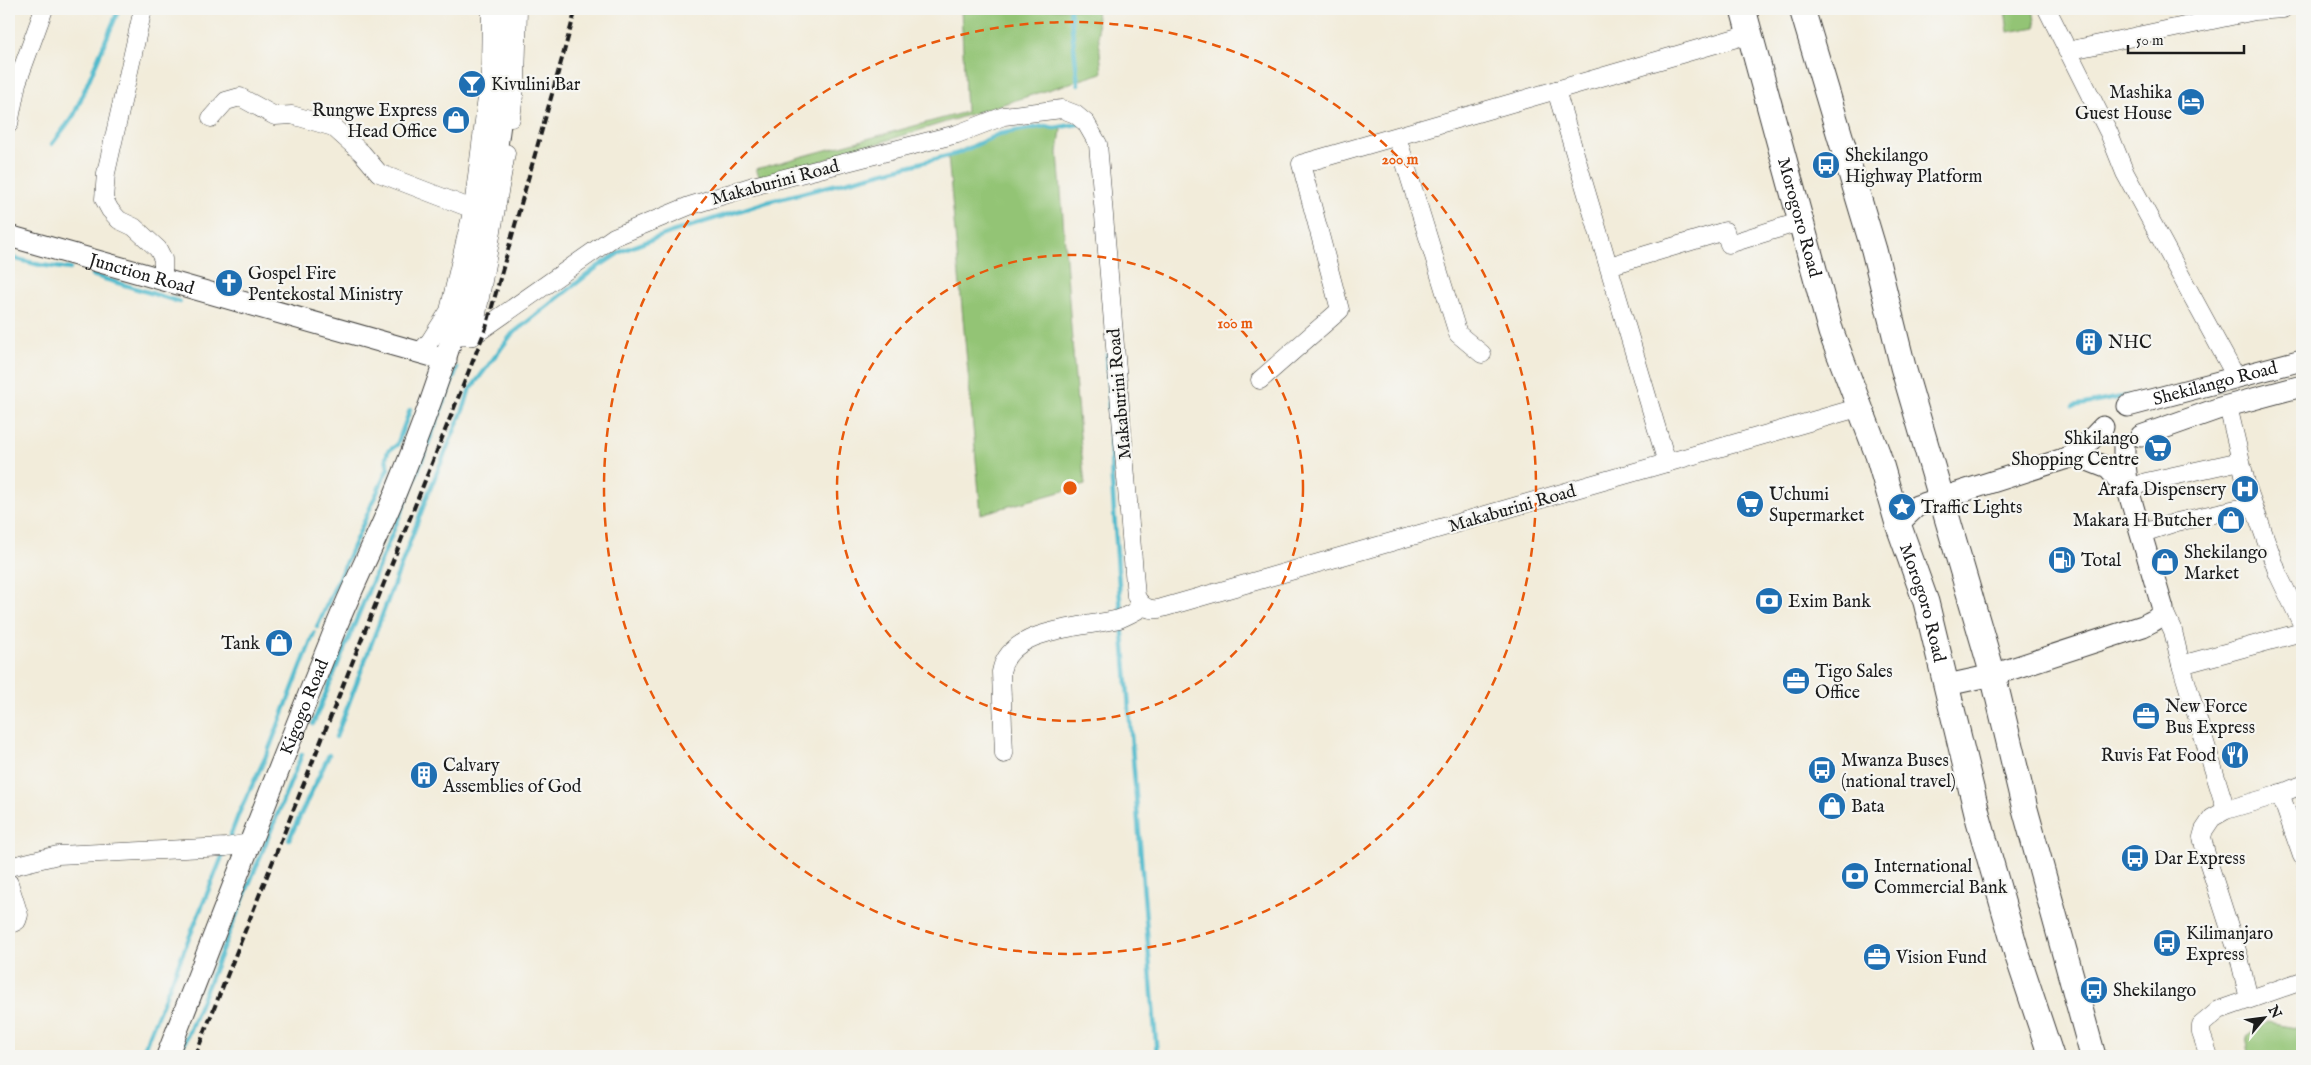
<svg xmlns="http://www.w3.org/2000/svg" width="2311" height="1065" font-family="'IM FELL English',serif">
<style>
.green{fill:#93c474;stroke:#587048}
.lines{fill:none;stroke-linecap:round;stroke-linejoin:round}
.stream{stroke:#50bacc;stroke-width:4.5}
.minor-casing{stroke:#3c3b38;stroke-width:19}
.major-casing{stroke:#3c3b38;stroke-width:23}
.highway-casing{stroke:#3c3b38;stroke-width:27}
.minor{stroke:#fff;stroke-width:18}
.major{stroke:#fff;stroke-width:21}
.highway{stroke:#fff;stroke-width:25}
.rail{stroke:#1c1c1c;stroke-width:4;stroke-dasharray:8 4;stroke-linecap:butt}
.ring{fill:none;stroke:#e8590c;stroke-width:2.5;stroke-dasharray:9 6}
.labels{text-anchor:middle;stroke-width:4.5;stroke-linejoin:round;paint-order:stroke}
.poi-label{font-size:18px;fill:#1c1c1c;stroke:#f6f6f2;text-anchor:start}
.street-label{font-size:18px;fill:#1c1c1c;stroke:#f6f6f2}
.centre{fill:#e8590c;stroke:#f6f6f2;stroke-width:2.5}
.ring-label{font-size:15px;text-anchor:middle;font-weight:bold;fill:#e8590c;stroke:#f6f6f2;stroke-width:4.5;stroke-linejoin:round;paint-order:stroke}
</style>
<rect width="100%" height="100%" fill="#f6f6f2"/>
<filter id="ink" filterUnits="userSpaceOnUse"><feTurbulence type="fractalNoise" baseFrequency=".02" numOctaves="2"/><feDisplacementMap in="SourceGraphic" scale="10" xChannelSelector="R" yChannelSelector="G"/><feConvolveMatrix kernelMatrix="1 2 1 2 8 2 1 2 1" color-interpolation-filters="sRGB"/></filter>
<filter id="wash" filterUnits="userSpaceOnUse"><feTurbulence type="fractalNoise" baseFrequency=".0096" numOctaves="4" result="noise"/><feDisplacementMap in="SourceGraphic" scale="20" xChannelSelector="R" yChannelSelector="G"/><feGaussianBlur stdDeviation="1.12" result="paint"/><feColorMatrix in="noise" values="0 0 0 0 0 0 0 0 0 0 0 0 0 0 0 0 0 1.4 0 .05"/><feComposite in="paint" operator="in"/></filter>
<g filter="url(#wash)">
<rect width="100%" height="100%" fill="#f2ecda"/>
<!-- green -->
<g class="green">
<polygon points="961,9 1096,9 1102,73 761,180 756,169 966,112"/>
<polygon points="2005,9 2033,9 2036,27 2008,32"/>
<path d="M1043,126L1061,129L1058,153C1067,263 1073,375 1085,485L981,514L948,156L998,133Z"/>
<polygon points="2267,1022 2302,1028 2302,1056 2250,1056 2246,1037"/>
</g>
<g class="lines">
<!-- stream -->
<g class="stream">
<polyline points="1070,9 1078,84"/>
<polyline points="480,86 482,64"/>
<polyline points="52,144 74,115 119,9"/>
<polyline points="9,257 40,265 70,269"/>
<polyline points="92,275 180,302"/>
<polyline points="1107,355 1112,482 1121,614"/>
<polyline points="2074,406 2127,396"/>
<polyline points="1122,622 1157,1056"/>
<polyline points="317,627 388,468 386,458 388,451 397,445 410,410"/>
<polyline points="313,724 414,481 457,368"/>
<polyline points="336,737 428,494 465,405 469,391 512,334 596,268 622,251 672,232 767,202 959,153 999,134 1045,126 1054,128 1078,124"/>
<polyline points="269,749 314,633"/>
<polyline points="289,839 329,755"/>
<polyline points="228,842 239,813 268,752"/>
<polyline points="141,1056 224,852"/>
<polyline points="179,1056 302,754"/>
</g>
</g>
</g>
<g filter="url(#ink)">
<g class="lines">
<defs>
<g id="minor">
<polyline points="143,9 106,173 104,199 110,210 119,220 134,227 158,249 163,259 163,278"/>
<polyline points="2047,9 2109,133 2125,173 2236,377"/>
<polyline points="2067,51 2255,11 2283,9"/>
<polyline points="1556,90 1667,463"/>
<polyline points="211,118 226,101 240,97 275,116 292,115 333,127 362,153 379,173 483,213"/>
<polyline points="511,118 516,80 518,9"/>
<polyline points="9,124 17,83 44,9"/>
<polyline points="1397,137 1458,334 1482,354"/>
<polyline points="1609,266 1725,231 1729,244 1802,221"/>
<polyline points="473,336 506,153"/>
<path d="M452,337L473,336L614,237L689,206L753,186L957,134L1004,116L1062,109L1075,114L1086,123L1098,144L1136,596C1141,607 1150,612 1162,608L1861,407"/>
<polyline points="420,352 430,341 449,311 473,208 490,74 491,9"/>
<polyline points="1260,380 1340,310 1301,164 1750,34"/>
<polyline points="2228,406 2247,487 2278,574 2302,624"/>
<polyline points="2128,490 2146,482 2236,462"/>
<polyline points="2140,534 2177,522 2250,506"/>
<polyline points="2163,609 2173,631 2181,665 2226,810"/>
<polyline points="2181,665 2302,632"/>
<path d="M1004,754L1001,672C1009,627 1083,628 1119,619C1127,616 1136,611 1143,607"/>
<polyline points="2280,793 2302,856"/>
<polyline points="9,867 58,855 226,847 250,843"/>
<polyline points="9,883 19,915 17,921 9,925"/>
<polyline points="2249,999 2239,957 2207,858 2202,837 2204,830 2212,818 2226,810 2277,795 2302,785"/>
<polyline points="2209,1056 2201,1033 2201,1025 2219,1010 2302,981"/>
</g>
<g id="major">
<path id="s1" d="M9,236L446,360"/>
<path id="s2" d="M2128,406L2302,360"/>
<polyline points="2141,436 2220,408 2302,386"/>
<polyline points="2075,455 2108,468 2128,490"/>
<polyline points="1898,524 1917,506 2070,457 2080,451 2103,427"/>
<path d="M1947,685L1993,675L2143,626C2152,621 2159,620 2163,609L2128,490L2124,456V446"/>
<path id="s3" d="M167,1056C221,918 274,779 330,642C349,593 373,547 393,499C445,373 486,245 502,109C506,76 505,42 505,9"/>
</g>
<g id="highway">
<path id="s4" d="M1743,9L1831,332L1878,455L1898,524L1926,602L1979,821L2017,954L2051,1056"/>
<polyline points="1802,9 1874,250 1903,367 1993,675 2025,809 2093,1056"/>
</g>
</defs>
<!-- minor casing -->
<use href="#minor" class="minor-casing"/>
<!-- major casing -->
<use href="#major" class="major-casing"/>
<!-- highway casing -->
<use href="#highway" class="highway-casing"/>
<!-- minor -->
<use href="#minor" class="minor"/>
<!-- major -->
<use href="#major" class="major"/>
<!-- highway -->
<use href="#highway" class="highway"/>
<!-- rail -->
<polyline class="rail" points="195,1056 486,328 576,9"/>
</g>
</g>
<!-- distance rings -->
<g class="ring">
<circle cx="1070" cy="488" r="233"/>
<circle cx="1070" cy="488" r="466"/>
</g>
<!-- icons -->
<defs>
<symbol id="bar-disc" viewBox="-11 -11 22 22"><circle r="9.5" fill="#1f6fb2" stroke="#f6f6f2"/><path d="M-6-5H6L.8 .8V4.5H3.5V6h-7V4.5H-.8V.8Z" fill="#fff"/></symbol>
<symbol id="hotel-disc" viewBox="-11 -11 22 22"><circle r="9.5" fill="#1f6fb2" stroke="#f6f6f2"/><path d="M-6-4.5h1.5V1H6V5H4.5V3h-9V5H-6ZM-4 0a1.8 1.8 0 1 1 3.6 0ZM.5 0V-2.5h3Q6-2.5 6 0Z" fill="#fff"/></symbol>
<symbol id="shop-disc" viewBox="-11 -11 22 22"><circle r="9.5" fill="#1f6fb2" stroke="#f6f6f2"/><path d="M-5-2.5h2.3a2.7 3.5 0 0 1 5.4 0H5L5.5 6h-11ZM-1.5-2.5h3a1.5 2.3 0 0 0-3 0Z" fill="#fff"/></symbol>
<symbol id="bus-disc" viewBox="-11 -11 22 22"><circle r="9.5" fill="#1f6fb2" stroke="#f6f6f2"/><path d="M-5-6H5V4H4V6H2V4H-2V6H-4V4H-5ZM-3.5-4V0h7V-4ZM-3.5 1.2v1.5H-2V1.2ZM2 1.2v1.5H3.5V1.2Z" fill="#fff"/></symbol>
<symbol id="church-disc" viewBox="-11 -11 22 22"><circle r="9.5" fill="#1f6fb2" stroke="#f6f6f2"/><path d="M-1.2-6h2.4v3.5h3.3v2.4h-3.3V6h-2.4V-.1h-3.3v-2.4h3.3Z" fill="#fff"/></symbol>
<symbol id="building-disc" viewBox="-11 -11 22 22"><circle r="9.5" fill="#1f6fb2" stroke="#f6f6f2"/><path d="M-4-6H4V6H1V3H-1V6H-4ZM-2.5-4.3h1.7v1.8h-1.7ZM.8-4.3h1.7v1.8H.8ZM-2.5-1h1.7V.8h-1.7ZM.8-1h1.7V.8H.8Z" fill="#fff"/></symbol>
<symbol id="supermarket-disc" viewBox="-11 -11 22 22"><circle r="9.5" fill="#1f6fb2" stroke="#f6f6f2"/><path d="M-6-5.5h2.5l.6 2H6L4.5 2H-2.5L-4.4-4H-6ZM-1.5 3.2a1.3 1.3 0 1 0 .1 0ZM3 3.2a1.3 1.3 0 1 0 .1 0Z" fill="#fff"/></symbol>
<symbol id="hospital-disc" viewBox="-11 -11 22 22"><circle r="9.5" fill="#1f6fb2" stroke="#f6f6f2"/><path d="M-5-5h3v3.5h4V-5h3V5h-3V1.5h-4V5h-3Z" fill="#fff"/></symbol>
<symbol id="sight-disc" viewBox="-11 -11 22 22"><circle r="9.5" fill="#1f6fb2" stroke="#f6f6f2"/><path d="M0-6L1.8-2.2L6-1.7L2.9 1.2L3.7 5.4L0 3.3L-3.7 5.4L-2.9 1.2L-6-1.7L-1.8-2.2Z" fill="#fff"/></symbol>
<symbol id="fuel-disc" viewBox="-11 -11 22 22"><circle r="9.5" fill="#1f6fb2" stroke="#f6f6f2"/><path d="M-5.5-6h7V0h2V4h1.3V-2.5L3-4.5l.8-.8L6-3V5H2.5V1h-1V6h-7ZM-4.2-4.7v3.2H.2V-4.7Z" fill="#fff"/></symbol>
<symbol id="bank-disc" viewBox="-11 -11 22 22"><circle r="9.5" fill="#1f6fb2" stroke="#f6f6f2"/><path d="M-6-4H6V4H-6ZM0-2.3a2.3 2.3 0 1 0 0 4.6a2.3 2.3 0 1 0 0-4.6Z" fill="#fff"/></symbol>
<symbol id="office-disc" viewBox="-11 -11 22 22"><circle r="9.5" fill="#1f6fb2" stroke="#f6f6f2"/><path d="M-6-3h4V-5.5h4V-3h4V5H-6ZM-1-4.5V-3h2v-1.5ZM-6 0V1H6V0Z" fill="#fff"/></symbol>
<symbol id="restaurant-disc" viewBox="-11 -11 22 22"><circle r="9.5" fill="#1f6fb2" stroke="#f6f6f2"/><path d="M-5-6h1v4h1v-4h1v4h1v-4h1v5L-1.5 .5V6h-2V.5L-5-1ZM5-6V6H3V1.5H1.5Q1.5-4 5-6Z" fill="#fff"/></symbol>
</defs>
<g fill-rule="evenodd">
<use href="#bar-disc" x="456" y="68" width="32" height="32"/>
<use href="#hotel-disc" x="2175" y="86" width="32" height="32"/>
<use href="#shop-disc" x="440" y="104" width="32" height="32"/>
<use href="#bus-disc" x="1810" y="149" width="32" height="32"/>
<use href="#church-disc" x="213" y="267" width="32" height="32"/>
<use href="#building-disc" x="2073" y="326" width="32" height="32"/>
<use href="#supermarket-disc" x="2142" y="432" width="32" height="32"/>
<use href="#hospital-disc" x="2229" y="473" width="32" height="32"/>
<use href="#supermarket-disc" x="1734" y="488" width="32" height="32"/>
<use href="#sight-disc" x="1886" y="491" width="32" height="32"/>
<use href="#shop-disc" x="2215" y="504" width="32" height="32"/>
<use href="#fuel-disc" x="2046" y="544" width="32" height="32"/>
<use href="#shop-disc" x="2149" y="546" width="32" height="32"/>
<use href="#bank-disc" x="1753" y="585" width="32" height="32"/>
<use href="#shop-disc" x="263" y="627" width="32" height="32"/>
<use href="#office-disc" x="1780" y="665" width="32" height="32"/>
<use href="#office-disc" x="2130" y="700" width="32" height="32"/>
<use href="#restaurant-disc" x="2219" y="739" width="32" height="32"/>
<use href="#bus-disc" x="1806" y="754" width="32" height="32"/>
<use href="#building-disc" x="408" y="759" width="32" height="32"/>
<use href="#shop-disc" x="1816" y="790" width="32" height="32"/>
<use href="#bus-disc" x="2119" y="842" width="32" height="32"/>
<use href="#bank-disc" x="1839" y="860" width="32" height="32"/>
<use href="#bus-disc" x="2151" y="927" width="32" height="32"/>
<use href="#office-disc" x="1861" y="941" width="32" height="32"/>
<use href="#bus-disc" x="2078" y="974" width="32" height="32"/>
</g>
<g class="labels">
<!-- poi labels -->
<g class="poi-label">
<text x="491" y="90">Kivulini Bar</text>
<text x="2172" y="98" text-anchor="end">Mashika<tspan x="2172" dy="21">Guest House</tspan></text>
<text x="437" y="116" text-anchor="end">Rungwe Express<tspan x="437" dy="21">Head Office</tspan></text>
<text x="1845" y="161">Shekilango<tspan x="1845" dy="21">Highway Platform</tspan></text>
<text x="248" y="279">Gospel Fire<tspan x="248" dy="21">Pentekostal Ministry</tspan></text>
<text x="2108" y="348">NHC</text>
<text x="2139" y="444" text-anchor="end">Shkilango<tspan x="2139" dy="21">Shopping Centre</tspan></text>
<text x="2226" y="495" text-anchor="end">Arafa Dispensery</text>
<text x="1769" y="500">Uchumi<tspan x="1769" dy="21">Supermarket</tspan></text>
<text x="1921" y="513">Traffic Lights</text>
<text x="2212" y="526" text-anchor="end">Makara H Butcher</text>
<text x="2184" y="558">Shekilango<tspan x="2184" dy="21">Market</tspan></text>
<text x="2081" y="566">Total</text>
<text x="1788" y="607">Exim Bank</text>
<text x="260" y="649" text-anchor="end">Tank</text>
<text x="1815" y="677">Tigo Sales<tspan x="1815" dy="21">Office</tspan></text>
<text x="2165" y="712">New Force<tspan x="2165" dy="21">Bus Express</tspan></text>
<text x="2216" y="761" text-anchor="end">Ruvis Fat Food</text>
<text x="1841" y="766">Mwanza Buses<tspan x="1841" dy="21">(national travel)</tspan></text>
<text x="443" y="771">Calvary<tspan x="443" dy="21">Assemblies of God</tspan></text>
<text x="1851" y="812">Bata</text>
<text x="2154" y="864">Dar Express</text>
<text x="1874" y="872">International<tspan x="1874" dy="21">Commercial Bank</tspan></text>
<text x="2186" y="939">Kilimanjaro<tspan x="2186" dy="21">Express</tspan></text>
<text x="1896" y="963">Vision Fund</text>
<text x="2113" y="996">Shekilango</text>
</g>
<!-- street labels -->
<g class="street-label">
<text transform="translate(775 182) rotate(-15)" y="6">Makaburini Road</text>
<text dy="6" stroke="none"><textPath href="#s4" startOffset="216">Morogoro Road</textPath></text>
<text dy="6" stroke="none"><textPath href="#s1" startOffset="138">Junction Road</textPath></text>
<text dy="6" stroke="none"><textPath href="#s2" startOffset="90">Shekilango Road</textPath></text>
<text transform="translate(1119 394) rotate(-95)" y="6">Makaburini Road</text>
<text transform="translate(1512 508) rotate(-16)" y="6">Makaburini Road</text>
<text dy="6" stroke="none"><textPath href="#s4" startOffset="621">Morogoro Road</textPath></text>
<text dy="6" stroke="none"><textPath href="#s3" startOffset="375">Kigogo Road</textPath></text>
</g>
</g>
<circle cx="1070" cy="488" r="8" class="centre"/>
<g class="ring-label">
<text x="1400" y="164">200 m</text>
<text x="1235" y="328">100 m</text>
</g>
<!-- margin -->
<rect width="2311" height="1065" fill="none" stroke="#f6f6f2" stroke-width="30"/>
<!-- north arrow -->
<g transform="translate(2264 1018) rotate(61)" stroke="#f6f6f2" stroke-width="4" paint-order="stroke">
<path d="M0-4L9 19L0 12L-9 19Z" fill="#1c1c1c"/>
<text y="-8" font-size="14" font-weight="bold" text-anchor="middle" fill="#1c1c1c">N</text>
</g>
<!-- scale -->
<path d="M2128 45v8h116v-8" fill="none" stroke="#1c1c1c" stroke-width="2.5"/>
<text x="2136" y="45" font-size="15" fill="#1c1c1c" stroke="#f6f6f2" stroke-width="4" paint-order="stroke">50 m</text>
</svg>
